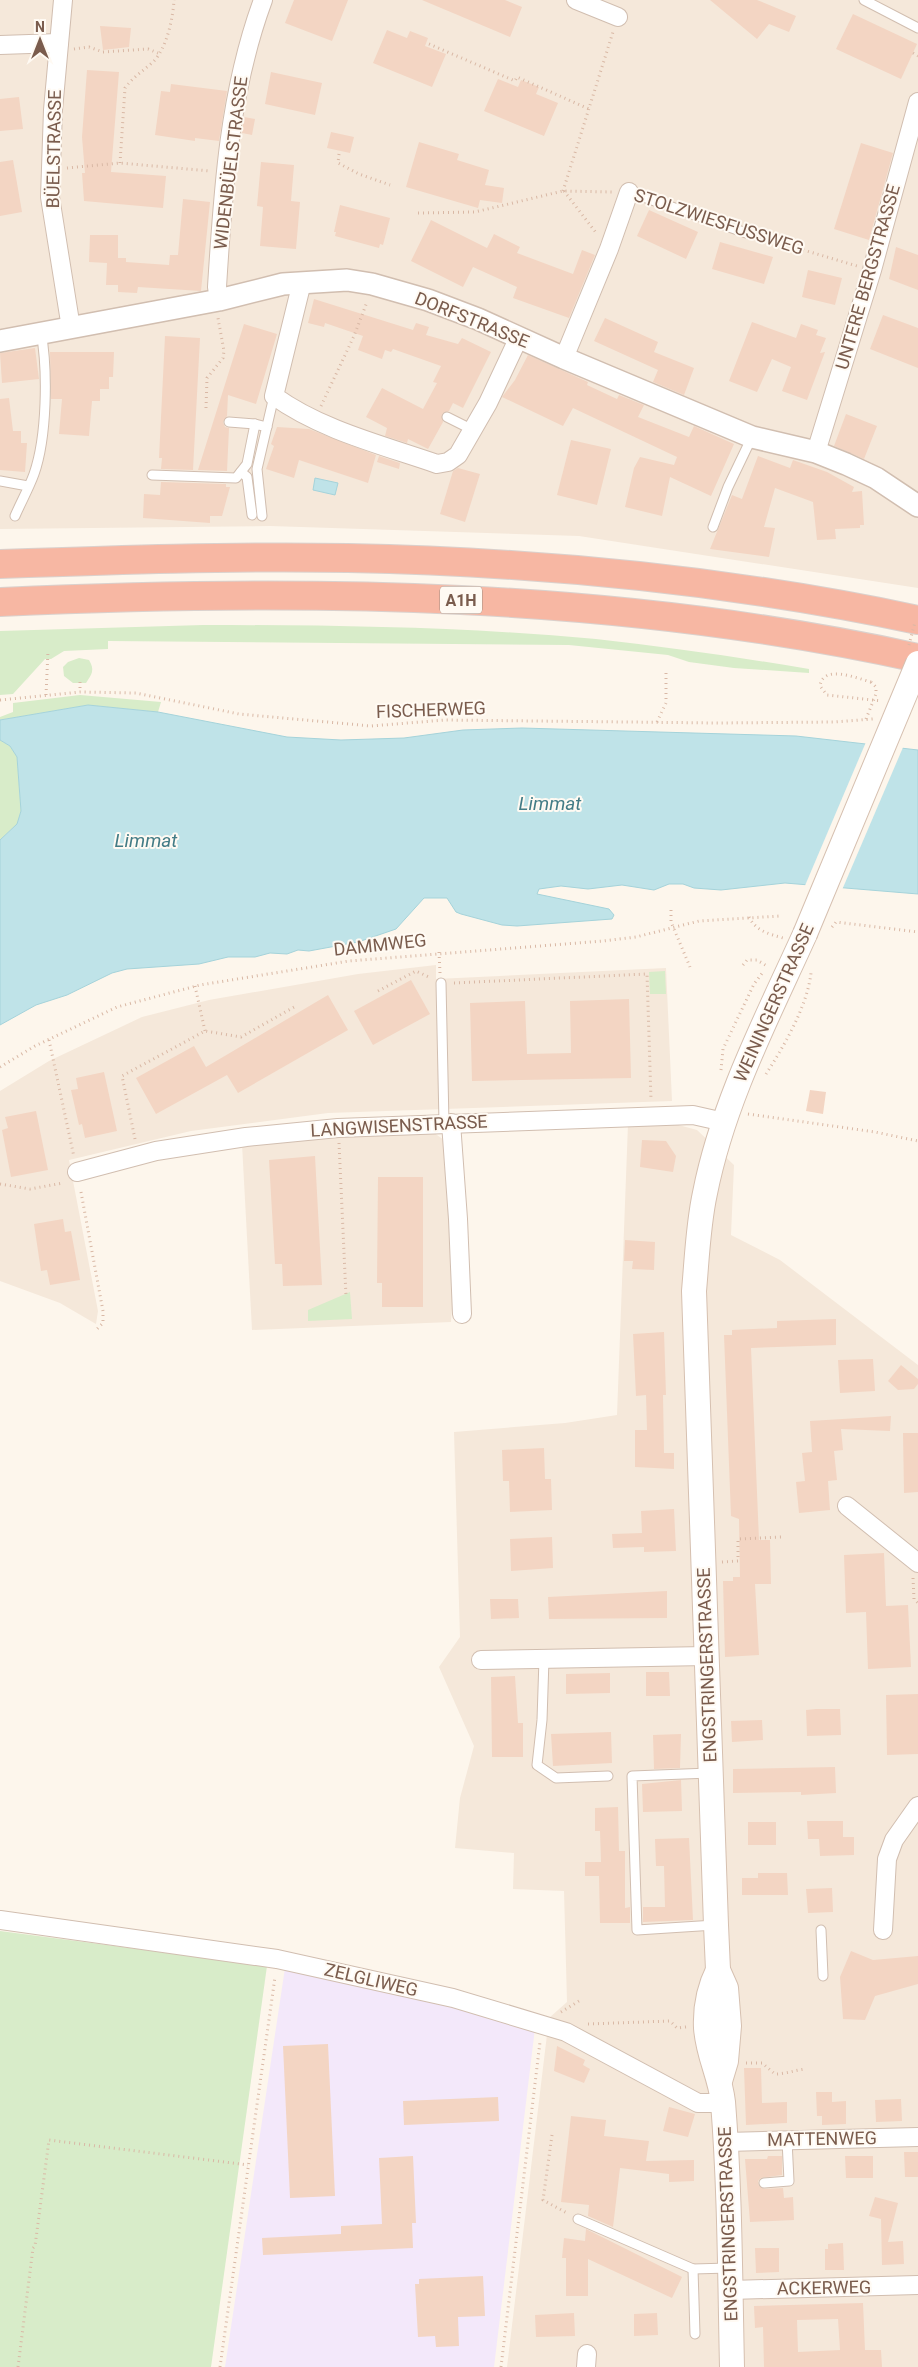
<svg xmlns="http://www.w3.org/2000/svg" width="918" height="2367" font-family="Roboto,sans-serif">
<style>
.residential{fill:#f5e8da}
.education{fill:#f3e8fa}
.green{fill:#d8ecc9}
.water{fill:#bfe3e8;stroke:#a5d3da}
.pier{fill:#fdf6ec}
.building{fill:#f3d5c3;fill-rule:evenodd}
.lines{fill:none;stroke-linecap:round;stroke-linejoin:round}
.service-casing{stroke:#d1beb0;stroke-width:11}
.minor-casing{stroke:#d1beb0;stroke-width:20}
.tertiary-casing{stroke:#d1beb0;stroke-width:24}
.secondary-casing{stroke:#d6c0b0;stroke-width:26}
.motorway-casing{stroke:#dad1cd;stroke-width:30}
.path{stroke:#d9b8a5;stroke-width:3;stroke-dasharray:1 4;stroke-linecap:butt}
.service{stroke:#fff;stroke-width:9}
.minor{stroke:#fff;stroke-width:18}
.tertiary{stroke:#fff;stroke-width:21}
.secondary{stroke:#fff;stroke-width:24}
.motorway{stroke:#f7b7a3;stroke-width:28}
.secondary-bridge-casing{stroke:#d6c0b0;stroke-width:26;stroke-linecap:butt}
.path-bridge{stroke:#d9b8a5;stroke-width:3;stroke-dasharray:1 4;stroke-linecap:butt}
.secondary-bridge{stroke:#fff;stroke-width:24}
.labels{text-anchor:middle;stroke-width:4;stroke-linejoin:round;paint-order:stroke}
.shield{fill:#fffaf3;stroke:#a28b7f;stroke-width:1}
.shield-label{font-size:16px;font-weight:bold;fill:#7a5c4d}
.street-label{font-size:18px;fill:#7a5c4d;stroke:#fffaf3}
.water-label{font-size:19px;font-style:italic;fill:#437c86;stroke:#fffaf3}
</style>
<rect width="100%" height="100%" fill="#fdf6ec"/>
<!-- residential -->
<g class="residential">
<polygon points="0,0 918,0 918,588 579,536 270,526 0,529"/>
<polygon points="436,965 436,979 666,968 672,1101 328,1113 191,1131 69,1160 98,1311 96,1324 60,1303 0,1281 0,1091 49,1061 142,1017 209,1000 358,974"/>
<polygon points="671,1123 697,1130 734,1165 731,1235 780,1260 918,1365 918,2367 507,2367 549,2018 567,2002 564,1891 513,1889 514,1853 455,1848 460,1798 474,1746 439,1667 460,1637 454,1432 565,1423 617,1415 628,1124"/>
<polygon points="430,1130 444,1140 454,1280 451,1322 252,1330 242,1144 293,1138"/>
</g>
<!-- education -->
<polygon class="education" points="285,1968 400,1992 535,2028 494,2367 225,2367"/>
<!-- green -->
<g class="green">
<path d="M203,625C334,625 466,627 596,639C668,647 738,657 809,669V673L734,668L689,662L668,655L569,645L108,641V649L64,651L51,659H45L13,694L0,695V631Z"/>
<path d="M79,658L89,660C95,670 92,674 86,683H73L64,676L63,667L68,662Z"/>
<polygon points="80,695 161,702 158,712 88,705 0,720 0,717 13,712 13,703"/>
<polygon points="0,740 10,746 17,757 21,811 17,824 0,840"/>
<polygon points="665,971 666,994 650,994 649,972"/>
<polygon points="350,1292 352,1319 308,1321 308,1310"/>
<polygon points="0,1931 267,1966 211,2367 0,2367"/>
</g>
<!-- water -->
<g class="water">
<polygon points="315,478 338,483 335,495 313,490"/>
<polygon points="88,705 158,712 287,737 341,740 404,738 463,730 522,728 796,736 918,750 918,894 785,883 721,890 694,888 683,884 669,884 654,890 622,885 588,889 561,886 539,889 537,894 609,909 614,915 612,919 517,926 502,925 461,914 456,912 447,898 424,898 396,929 358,942 309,951 298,950 287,954 270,953 255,957 228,957 199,964 127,969 112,973 67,995 36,1005 0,1025 0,840 17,824 21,811 17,757 10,746 0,740 0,720"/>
</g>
<!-- pier -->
<polygon class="pier" points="866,742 904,745 842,890 804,888"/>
<!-- building -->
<g class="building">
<polygon points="294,0 348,0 332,41 285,23"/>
<polygon points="422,0 505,0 522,7 510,37"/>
<polygon points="710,0 757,0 796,16 789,32 769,24 757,39"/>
<polygon points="853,14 917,44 901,79 836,49"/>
<polygon points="100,26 131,28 129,47 103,50"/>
<polygon points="387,30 407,38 410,31 428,38 425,46 446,54 432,87 373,63"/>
<polygon points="87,70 119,72 111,172 166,176 163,208 84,201 82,173 85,173 82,137"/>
<polygon points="271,72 322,83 315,115 265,104"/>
<polygon points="498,79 518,87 521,80 539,87 536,94 558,103 544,136 484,111"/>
<polygon points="171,84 227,91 219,141 195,138 195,141 155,135 161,91 170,92"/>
<polygon points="19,97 23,129 0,131 0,99"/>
<polygon points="244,117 255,119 252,135 242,133"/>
<polygon points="331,132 354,137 350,153 327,148"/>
<polygon points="419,142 459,154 457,160 489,170 485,185 504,188 502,203 480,200 478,208 406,187"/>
<polygon points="861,143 893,153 869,240 834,229"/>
<polygon points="13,160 22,212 0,216 0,162"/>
<polygon points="261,162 294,165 291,201 300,202 296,249 260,246 263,207 257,206"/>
<polygon points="183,199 210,202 201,291 138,287 137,293 118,292 118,285 106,285 107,263 89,262 90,235 118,235 118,258 126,258 126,262 169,265 170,255 178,255"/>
<polygon points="340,205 390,218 383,245 380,244 379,248 335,236 336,232 334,232"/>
<polygon points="649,210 698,232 686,259 637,236"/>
<polygon points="431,220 487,248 494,234 520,247 517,253 573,274 582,250 595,255 569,318 513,298 517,287 473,267 463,287 411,261"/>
<polygon points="720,242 773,257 764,284 712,269"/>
<polygon points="896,247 918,255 918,290 889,279"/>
<polygon points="808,270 842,278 835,305 802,297"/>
<polygon points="314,299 413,330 416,323 429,327 426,335 458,344 462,338 491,352 463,408 453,403 449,411 442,414 443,422 428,449 408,439 407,443 385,436 387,428 366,417 382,388 423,409 437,383 433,382 441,366 393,349 391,352 385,350 382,359 358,350 363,336 325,323 324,327 308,323"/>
<polygon points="883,315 918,328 918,368 870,349"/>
<polygon points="605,318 658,342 654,352 694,368 684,395 653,382 658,370 594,341"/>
<polygon points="752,322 796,338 801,324 818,330 816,335 826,338 820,353 825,352 807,400 782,391 791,367 772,359 757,392 729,381"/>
<polygon points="244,324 277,334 256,404 228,395 227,416 223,422 225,427 229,428 227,471 198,470"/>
<polygon points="165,336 200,338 193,470 161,469 162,458 159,458"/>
<polygon points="35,348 39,379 2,383 0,353"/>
<polygon points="50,352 114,352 113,377 109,377 109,389 100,389 100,401 92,401 89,436 59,434 62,399 51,399"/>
<polygon points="528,355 588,382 587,385 617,399 619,395 644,405 638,417 689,437 694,426 734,444 711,496 670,477 662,516 625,507 634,468 640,457 674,465 677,457 573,408 563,426 502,397 515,380"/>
<polygon points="9,398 13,431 21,431 21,443 27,443 25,472 0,470 0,399"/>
<polygon points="846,414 877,426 864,459 834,446"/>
<polygon points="277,427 309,429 376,455 368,483 299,460 294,478 266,469 274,446 271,444"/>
<polygon points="571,440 611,449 597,505 557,495"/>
<polygon points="379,456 400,463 399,469 377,462"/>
<polygon points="758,456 790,468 793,460 827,472 854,487 852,492 862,491 864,525 860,525 860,528 835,529 836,539 817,540 813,502 775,488 764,527 775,528 769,557 710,549 732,495 742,499"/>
<polygon points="458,468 480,474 465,522 440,514 453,471"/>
<polygon points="161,482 226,484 226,487 230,487 222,516 210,516 210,523 143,518 144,494 160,495"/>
<polygon points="411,980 430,1014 373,1045 354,1011"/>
<polygon points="328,995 348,1030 238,1093 227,1075 156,1114 136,1078 194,1046 206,1067"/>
<polygon points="629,999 631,1078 472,1081 470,1003 525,1001 527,1054 571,1053 570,1001"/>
<polygon points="104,1072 117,1131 85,1138 82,1124 79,1125 71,1090 78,1089 76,1078"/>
<polygon points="810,1090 826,1092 823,1114 806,1111"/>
<polygon points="36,1111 48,1170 11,1177 2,1130 8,1128 5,1117"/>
<polygon points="642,1140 666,1141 676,1156 673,1172 640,1167"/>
<polygon points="315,1156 322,1285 283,1286 282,1264 275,1264 269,1160"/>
<polygon points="378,1177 423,1177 423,1307 382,1307 382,1283 377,1283"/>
<polygon points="63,1219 65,1232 71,1231 80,1280 50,1285 47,1270 41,1271 34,1224"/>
<polygon points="625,1240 655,1242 654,1270 632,1269 633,1261 624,1261"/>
<polygon points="836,1319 836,1345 751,1348 759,1540 770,1540 771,1584 755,1584 759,1655 725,1657 723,1581 733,1581 733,1577 740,1577 739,1519 731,1516 724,1335 732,1335 732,1330 777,1328 777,1321"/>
<polygon points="664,1332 666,1395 663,1395 664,1453 674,1453 674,1469 635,1467 635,1430 647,1430 646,1395 636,1396 633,1334"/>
<polygon points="873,1359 875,1391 840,1393 838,1360"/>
<polygon points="901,1365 918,1379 918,1384 914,1389 898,1390 888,1381"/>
<polygon points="891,1416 890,1431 841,1429 843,1450 834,1451 837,1480 828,1481 830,1510 799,1513 796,1482 805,1481 802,1453 812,1452 810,1421"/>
<polygon points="903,1433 918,1433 918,1492 904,1493"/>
<polygon points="544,1448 545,1479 551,1479 552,1510 510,1512 509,1481 503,1481 502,1450"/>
<polygon points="674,1509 676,1551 644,1552 644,1547 613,1548 612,1534 642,1533 641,1511"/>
<polygon points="552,1537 553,1568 511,1571 510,1539"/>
<polygon points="884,1553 886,1606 908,1605 911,1667 868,1669 866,1612 846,1613 844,1555"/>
<polygon points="667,1591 667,1618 549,1619 548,1597"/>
<polygon points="490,1599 518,1599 519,1618 491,1619"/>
<polygon points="646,1672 669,1672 670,1696 646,1696"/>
<polygon points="610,1673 610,1693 566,1694 566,1674"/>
<polygon points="515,1676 518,1723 523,1723 523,1757 492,1757 491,1677"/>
<polygon points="918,1694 918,1754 887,1755 886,1695"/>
<polygon points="816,1709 840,1709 841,1735 807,1736 806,1710"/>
<polygon points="762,1720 763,1740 732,1742 731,1721"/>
<polygon points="611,1732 612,1763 553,1766 551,1734"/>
<polygon points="681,1734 680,1768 654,1769 653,1735"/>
<polygon points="835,1767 836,1793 801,1795 801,1792 733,1793 733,1769"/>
<polygon points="681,1780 682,1811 643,1812 642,1784"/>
<polygon points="618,1807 619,1851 625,1851 625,1908 630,1907 630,1923 600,1923 599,1876 585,1876 585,1862 601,1862 600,1831 595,1831 595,1808"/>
<polygon points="807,1821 843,1821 843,1837 854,1837 854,1855 820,1856 819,1839 808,1839"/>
<rect x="748" y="1822" width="28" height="23"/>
<polygon points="689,1838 693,1920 643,1922 643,1907 665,1907 664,1866 656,1866 655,1839"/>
<polygon points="758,1873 787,1873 788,1895 742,1895 742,1878 758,1878"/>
<polygon points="832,1888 833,1912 808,1913 806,1889"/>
<polygon points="851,1951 873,1960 918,1956 918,1984 875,1996 865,2020 843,2019 840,1977"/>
<polygon points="328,2044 335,2196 290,2198 283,2046"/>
<polygon points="557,2046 585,2060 583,2065 590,2069 584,2083 554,2071"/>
<polygon points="744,2068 761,2068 762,2103 787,2102 787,2123 746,2125"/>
<polygon points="816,2092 832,2092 832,2102 846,2101 846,2124 822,2125 822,2116 817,2116"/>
<polygon points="498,2097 499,2121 404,2125 403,2101"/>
<polygon points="901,2099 902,2121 876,2122 875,2100"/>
<polygon points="669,2107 695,2114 688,2137 663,2131"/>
<polygon points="571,2116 606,2120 604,2136 649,2141 646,2161 694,2160 694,2181 669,2182 669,2174 620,2168 613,2227 588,2216 589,2205 561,2202"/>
<polygon points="904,2152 918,2152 918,2177 905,2177"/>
<polygon points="413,2156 416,2223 412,2223 413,2248 263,2255 262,2238 341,2234 341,2226 382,2224 379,2158"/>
<polygon points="768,2156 782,2156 782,2175 761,2178 758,2181 759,2186 764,2189 783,2188 784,2198 793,2197 794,2220 750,2222 745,2159 767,2159"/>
<polygon points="845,2156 873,2156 873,2178 846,2178"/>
<polygon points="875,2197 898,2203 888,2242 903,2241 904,2264 882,2265 881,2219 869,2216"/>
<polygon points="586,2229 682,2277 672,2298 588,2259 588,2296 566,2296 566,2258 562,2258 564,2238 585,2241"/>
<polygon points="843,2243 844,2270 825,2270 825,2249 828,2249 828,2244"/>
<polygon points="755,2248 779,2248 779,2272 756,2273"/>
<polygon points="483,2276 485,2316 458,2317 459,2346 436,2347 435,2336 418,2337 415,2284 419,2284 419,2279"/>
<path d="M863,2303L865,2350H881L882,2367H764L763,2327L755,2328L754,2306ZM838,2319L840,2350L798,2352L797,2320Z"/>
<polygon points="574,2313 575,2336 536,2337 535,2315"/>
<polygon points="657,2313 658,2335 634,2336 634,2314"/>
</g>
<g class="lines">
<defs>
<g id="service">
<polyline points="864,0 918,28"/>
<polyline points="629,192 749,234"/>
<polyline points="447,417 473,430"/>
<polyline points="229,422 255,424"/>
<polyline points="241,472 247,477 252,515"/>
<polyline points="152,475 236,478 247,464 255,424 267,427"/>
<polyline points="0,481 28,486"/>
<path d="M15,516C21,502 29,488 34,474C47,437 48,371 41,332"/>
<polyline points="262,516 257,469 274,396"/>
<polyline points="713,527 728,487 752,437"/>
<polyline points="441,983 444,1123"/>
<polyline points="544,1659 542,1720 537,1765 556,1778 608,1776"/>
<polyline points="710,1773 632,1776 637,1930 715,1925"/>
<polyline points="821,1930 823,1976"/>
<polyline points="764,2183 789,2181 787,2140"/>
<polyline points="578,2219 693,2269 729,2268"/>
<polyline points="693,2269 695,2334"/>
</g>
<g id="minor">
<polyline points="63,0 53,110 50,197 71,328"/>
<polyline points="576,0 618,17"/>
<polyline points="0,45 59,43"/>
<path d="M302,282L274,396C321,430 382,445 437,464L448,462L458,455L488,403L519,337"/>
<path d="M219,300L217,287C223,190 229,92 263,0"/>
<polyline points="564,358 609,249 629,192"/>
<polyline points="816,452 872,270 918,102"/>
<polyline points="451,1123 458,1219 462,1314"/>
<polyline points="77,1172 156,1151 246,1137 338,1128 693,1115 724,1122"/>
<polyline points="847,1506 918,1563"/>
<polyline points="481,1660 707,1656"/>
<polyline points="0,1920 277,1959 453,1998 566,2032 698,2103 723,2103"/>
<polyline points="883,1930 887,1859 894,1840 918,1806"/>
<polyline points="726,2142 918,2137"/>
<polyline points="730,2290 918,2285"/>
<polyline points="586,2367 587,2354"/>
</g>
<polyline id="tertiary" points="0,341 219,300 283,284 347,280 372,284 428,300 478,319 564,358 752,437 816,452 846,464 876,478 918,506"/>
<g id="secondary">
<path d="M718,1970C709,1988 705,2007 706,2028C708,2056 720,2075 723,2102C730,2190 730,2279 732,2367"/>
<path d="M720,2081L726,2061L729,2026L726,1988L718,1970L716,1925L694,1291C697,1258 698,1225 705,1193C723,1102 767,1018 805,934"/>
</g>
<g id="motorway">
<path d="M0,564C116,560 232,556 348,558C539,562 731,580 918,620"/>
<path d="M0,602C306,588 617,592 918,658"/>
</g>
</defs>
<!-- service casing -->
<use href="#service" class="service-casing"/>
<!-- minor casing -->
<use href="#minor" class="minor-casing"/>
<!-- tertiary casing -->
<use href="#tertiary" class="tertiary-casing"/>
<!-- secondary casing -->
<use href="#secondary" class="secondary-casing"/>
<!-- motorway casing -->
<use href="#motorway" class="motorway-casing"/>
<!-- path -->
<g class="path">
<polyline points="429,44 515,81 517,77 589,109"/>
<polyline points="74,49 89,47 103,52 148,49 158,53"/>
<polyline points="913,53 918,56"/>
<polyline points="339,154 338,163 359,174 390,185"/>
<path d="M120,163L125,88C133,77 143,71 153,62C167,48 173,18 174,0"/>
<polyline points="67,168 120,163 210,171"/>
<polyline points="563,191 613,32"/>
<polyline points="564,191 597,234"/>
<polyline points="418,213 475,212 563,191 612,192"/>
<polyline points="760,237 857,266"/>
<polyline points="321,406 354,336 367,302"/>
<polyline points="206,408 207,378 223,358 224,351 218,318"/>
<polyline points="80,682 80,692"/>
<polyline points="46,695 48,651"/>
<polyline points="0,700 80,692 136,693 239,714 371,726 445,720 718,723 834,722 873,719"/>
<polyline points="866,719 876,694 876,687 871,682"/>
<polyline points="657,722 666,703 666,670"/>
<polyline points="671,910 671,922 690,967"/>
<path d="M749,917C756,931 769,934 783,938"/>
<polyline points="832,927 836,922 918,932"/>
<polyline points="439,952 440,973"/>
<polyline points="743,965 747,960 757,960 767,966"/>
<polyline points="454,983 647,974 651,1100"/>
<polyline points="195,986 205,1031"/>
<polyline points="378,991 416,971 431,978"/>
<polyline points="49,1040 74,1157"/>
<polyline points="0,1067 35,1046 117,1007 200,985 349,961 603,941 636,937 699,921 780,916"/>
<polyline points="721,1070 723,1049 754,984 763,972"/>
<path d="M766,1074C784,1046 807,1007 811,973"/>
<polyline points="748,1114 875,1132 918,1141"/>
<polyline points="135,1139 122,1076 205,1031 241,1037 296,1006"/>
<polyline points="339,1143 346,1296"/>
<polyline points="0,1184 30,1189 63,1183"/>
<polyline points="81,1192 103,1311 103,1323 97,1329"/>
<polyline points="722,1562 738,1561 738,1539 782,1537"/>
<polyline points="913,1578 914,1599 918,1603"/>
<polyline points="561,2012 579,2001"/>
<polyline points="588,2024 670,2021 677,2028 686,2027"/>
<path d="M746,2063H762L775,2074C786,2074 795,2070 806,2069"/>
<polyline points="552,2135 543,2200 567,2213"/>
<polyline points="18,2367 33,2248 35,2246 49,2140 248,2165"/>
<polyline points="220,2367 275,1977"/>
<polyline points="501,2367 540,2042"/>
</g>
<!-- service -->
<use href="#service" class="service"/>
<!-- minor -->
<use href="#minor" class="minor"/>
<!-- tertiary -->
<use href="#tertiary" class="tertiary"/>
<!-- secondary -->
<use href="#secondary" class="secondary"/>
<!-- motorway -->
<use href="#motorway" class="motorway"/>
<defs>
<polyline id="secondary-bridge" points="805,934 918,663"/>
</defs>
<!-- secondary-bridge casing -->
<use href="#secondary-bridge" class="secondary-bridge-casing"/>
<!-- path-bridge -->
<g class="path-bridge">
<polyline points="909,645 915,622"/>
<path d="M871,682C856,678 823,664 820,686L827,695L882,701"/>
</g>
<!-- secondary-bridge -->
<use href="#secondary-bridge" class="secondary-bridge"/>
</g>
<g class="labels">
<!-- shield labels -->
<rect class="shield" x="440" y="586.5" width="42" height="27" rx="4"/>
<g class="shield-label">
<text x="461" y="606">A1H</text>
</g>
<!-- street labels -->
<g class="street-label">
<text transform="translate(54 149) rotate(-89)" y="6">BÜELSTRASSE</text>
<text transform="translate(231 163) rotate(-83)" y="6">WIDENBÜELSTRASSE</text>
<text transform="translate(719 222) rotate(18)" y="6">STOLZWIESFUSSWEG</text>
<text transform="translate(868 277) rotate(-74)" y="6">UNTERE BERGSTRASSE</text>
<text transform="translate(472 320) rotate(22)" y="6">DORFSTRASSE</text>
<text transform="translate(431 710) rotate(-2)" y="6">FISCHERWEG</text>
<text transform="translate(380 945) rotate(-6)" y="6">DAMMWEG</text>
<text transform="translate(774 1003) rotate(-66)" y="6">WEININGERSTRASSE</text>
<text transform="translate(399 1126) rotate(-3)" y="6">LANGWISENSTRASSE</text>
<text transform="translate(707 1665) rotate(-92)" y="6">ENGSTRINGERSTRASSE</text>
<text transform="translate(371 1980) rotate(13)" y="6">ZELGLIWEG</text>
<text transform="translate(822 2139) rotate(-1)" y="6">MATTENWEG</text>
<text transform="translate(728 2224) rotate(-92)" y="6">ENGSTRINGERSTRASSE</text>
<text transform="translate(824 2288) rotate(-1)" y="6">ACKERWEG</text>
</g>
<!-- water labels -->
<g class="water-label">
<text x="550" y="810">Limmat</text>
<text x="146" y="847">Limmat</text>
</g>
</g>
<!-- north arrow -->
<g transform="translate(40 40)" stroke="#fffaf3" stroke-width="4" paint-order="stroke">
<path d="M0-4L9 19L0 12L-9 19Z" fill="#7a5c4d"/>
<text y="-8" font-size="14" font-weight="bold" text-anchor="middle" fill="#7a5c4d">N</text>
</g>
</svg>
